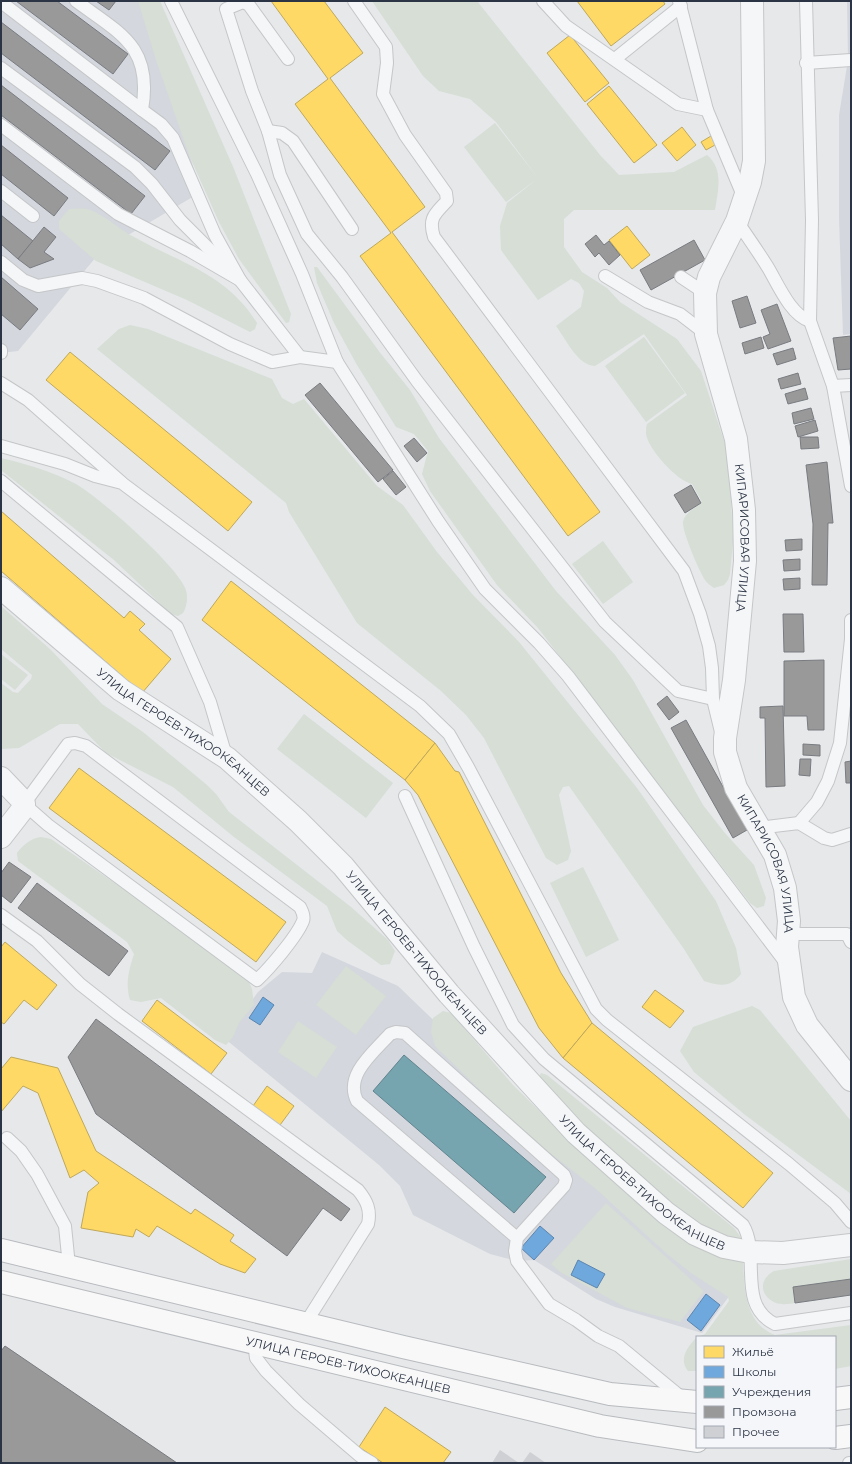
<svg xmlns="http://www.w3.org/2000/svg" width="852" height="1464" font-family="Montserrat,sans-serif">
<style>
.built{fill:#d4d7dd}
.green{fill:#d6ded6}
.homes{fill:#ffd966;stroke:#bfa85c}
.schools{fill:#6fa8dc;stroke:#5b85af}
.public{fill:#76a5af;stroke:#60838f}
.industry{fill:#999;stroke:#787b80}
.building{fill:#ced0d3}
.lines{fill:none;stroke-linecap:round;stroke-linejoin:round}
.lane-casing{stroke:#c4c6c8;stroke-width:14}
.street-casing{stroke:#c4c6c8;stroke-width:24}
.highway-casing{stroke:#b8bbbf;stroke-width:24}
.lane{stroke:#f5f6f7;stroke-width:12}
.street{stroke:#f5f6f7;stroke-width:22}
.highway{stroke:#f8f8f8;stroke-width:22}
.labels{text-anchor:middle;stroke-width:4;stroke-linejoin:round;paint-order:stroke}
.street-label{font-size:12px;fill:#2b3445;stroke:#f4f6f9}
</style>
<rect width="100%" height="100%" fill="#e6e8ea"/>
<!-- built -->
<g class="built">
<polygon points="1,1 142,1 201,192 101,251 18,351 1,353"/>
<polygon points="847,1 851,1 851,334 843,335 839,218 839,115 848,60"/>
<polygon points="322,952 398,986 641,1220 744,1276 702,1333 615,1307 596,1299 534,1260 517,1261 490,1254 413,1215 400,1186 379,1165 224,1038 258,992 282,972 312,973"/>
</g>
<!-- green -->
<g class="green">
<polygon points="138,1 160,1 234,169 291,314 289,322 286,323 239,259 219,222 189,155 156,60"/>
<path d="M372,1H477L600,155L619,175L674,172L707,155C724,169 718,191 715,210H574L564,219V247L582,272L607,288L620,302L677,339L701,371L729,456L733,541L730,574L728,580L724,585L714,588C711,586 707,583 705,580C699,571 682,531 683,522C685,512 696,508 702,502L692,484C677,481 647,448 646,433C646,430 646,427 647,424L687,395L644,334L595,366C577,365 566,339 556,326L581,307L584,291L579,283L571,279L538,300L501,250L500,226L507,203L537,179L506,202L464,147L495,123L538,178L496,122L470,99L439,91L423,76Z"/>
<path d="M69,209C74,209 81,208 87,209C101,212 120,230 134,237C180,263 227,274 257,323L255,329L250,332L187,300L96,261L59,229V221Z"/>
<polygon points="314,267 317,267 381,354 410,390 439,438 556,591 615,655 633,680 703,805 724,832 754,865 766,898 764,906 757,908 750,903 538,628 497,585 430,491 422,474 428,451 414,434 396,427 357,365 334,323 317,283"/>
<path d="M130,325L148,329L272,379L282,398L293,404L304,399L377,486L403,505L437,552L473,595L519,642L637,788L716,901L736,948L741,974C730,988 720,986 704,981L684,949L569,786L563,787L559,795L571,851L568,860L557,865L546,858L484,738L466,715L441,691L357,623L289,512L286,503L97,349L119,329Z"/>
<polygon points="644,337 685,393 646,422 605,366"/>
<path d="M1,458C26,464 51,471 74,483C98,496 177,565 186,590C188,598 187,606 183,613L178,616L171,614L114,560L1,470Z"/>
<polygon points="603,541 633,582 603,604 572,564"/>
<polygon points="1,606 51,650 102,704 143,732 207,785 216,794 229,812 351,907 388,940 395,951 390,964 381,965 348,941 337,931 327,906 234,837 173,787 106,753 78,724 60,724 19,748 1,749 1,683 13,692 18,693 31,679 32,675 1,649"/>
<polygon points="1,654 28,675 15,690 1,679"/>
<polygon points="304,714 393,783 366,818 277,749"/>
<path d="M41,837L51,839L191,936L249,982L252,989L254,1005L239,1023L233,1037L226,1045L215,1040L161,998L141,1002L130,1000C125,983 129,970 134,954L127,942L18,861L17,853C23,845 31,838 41,837Z"/>
<polygon points="583,867 619,940 586,957 550,883"/>
<polygon points="346,966 386,996 356,1035 316,1005"/>
<polygon points="752,1006 760,1010 851,1121 851,1194 744,1114 694,1072 680,1051 693,1027"/>
<path d="M443,1011L451,1013L513,1085L569,1140L743,1261C744,1288 745,1324 775,1335L851,1325V1366L835,1369V1337H698L705,1334L729,1301L728,1297L691,1273L667,1254L596,1189L522,1131L435,1046L431,1032L433,1018Z"/>
<polygon points="298,1021 337,1047 316,1078 278,1052"/>
<polygon points="541,1073 547,1075 734,1228 742,1239 739,1242 698,1228 621,1163 540,1081 539,1077"/>
<polygon points="606,1203 704,1291 680,1322 627,1308 560,1272 551,1264"/>
<path d="M851,1259V1279L793,1287L795,1303C789,1304 782,1305 776,1303C759,1296 759,1279 774,1271Z"/>
<path d="M697,1337V1371H688C678,1359 688,1346 697,1337Z"/>
</g>
<!-- homes -->
<g class="homes">
<polygon points="271,1 324,1 363,53 330,78 425,207 392,232 600,512 568,536 360,256 391,233 295,104 328,79"/>
<polygon points="577,1 663,1 665,4 611,46"/>
<polygon points="570,35 609,83 585,102 547,53"/>
<polygon points="609,86 657,145 634,163 587,104"/>
<polygon points="682,127 696,145 677,161 662,143"/>
<polygon points="711,136 715,145 706,150 701,142"/>
<polygon points="627,226 650,255 632,269 609,240"/>
<polygon points="70,352 252,502 228,531 46,380"/>
<polygon points="1,511 124,618 130,611 145,624 139,630 171,659 142,693 1,571"/>
<polygon points="231,581 435,743 405,780 202,620"/>
<polygon points="435,743 455,771 459,772 561,973 592,1023 563,1058 539,1028 418,795 405,780"/>
<polygon points="79,768 286,922 256,962 49,808"/>
<polygon points="5,942 57,985 37,1010 24,1000 4,1024 1,1022 1,947"/>
<polygon points="655,990 684,1011 670,1028 642,1007"/>
<polygon points="157,1000 227,1053 211,1074 142,1021"/>
<polygon points="592,1023 773,1173 743,1208 563,1058"/>
<polygon points="11,1057 58,1068 96,1151 191,1214 195,1209 234,1235 230,1241 256,1259 245,1273 220,1264 157,1226 149,1237 136,1229 133,1237 81,1228 88,1192 99,1183 84,1170 70,1178 38,1093 23,1086 1,1112 1,1069"/>
<polygon points="267,1086 294,1106 280,1125 253,1106"/>
<polygon points="385,1407 451,1452 443,1463 383,1463 359,1447"/>
</g>
<!-- schools -->
<g class="schools">
<polygon points="263,997 274,1005 260,1025 249,1018"/>
<polygon points="540,1226 554,1238 534,1260 521,1248"/>
<polygon points="578,1260 605,1274 597,1288 571,1275"/>
<polygon points="706,1294 720,1305 701,1331 687,1320"/>
</g>
<!-- public -->
<polygon class="public" points="404,1055 546,1177 514,1213 373,1091"/>
<!-- industry -->
<g class="industry">
<polygon points="16,1 57,1 128,54 113,74"/>
<polygon points="96,1 116,1 109,10"/>
<polygon points="1,22 170,151 155,170 1,53"/>
<polygon points="1,85 145,196 131,214 1,115"/>
<polygon points="1,145 68,198 54,216 1,174"/>
<polygon points="1,215 33,241 18,259 1,244"/>
<polygon points="44,227 56,237 44,252 54,259 30,268 18,259"/>
<polygon points="596,235 604,245 609,241 620,255 609,265 599,253 595,257 585,244"/>
<polygon points="694,240 705,260 651,290 640,270"/>
<polygon points="1,277 38,309 20,330 1,314"/>
<polygon points="747,296 756,323 740,328 732,301"/>
<polygon points="777,304 791,341 768,349 763,337 770,334 761,310"/>
<polygon points="851,336 851,369 838,370 833,338"/>
<polygon points="761,337 764,348 745,354 742,343"/>
<polygon points="793,348 796,359 777,365 773,354"/>
<polygon points="798,373 801,384 781,389 778,379"/>
<polygon points="320,383 393,470 378,482 305,395"/>
<polygon points="805,388 808,399 788,404 785,394"/>
<polygon points="811,408 814,419 794,424 792,413"/>
<polygon points="815,420 818,431 798,437 795,426"/>
<polygon points="800,437 818,437 819,448 801,449"/>
<polygon points="414,438 427,453 417,462 404,446"/>
<polygon points="827,462 833,523 828,523 827,585 812,585 813,524 806,465"/>
<polygon points="393,471 406,487 396,495 383,479"/>
<polygon points="691,485 701,503 685,513 674,495"/>
<polygon points="802,539 802,550 786,551 785,540"/>
<polygon points="800,559 800,570 784,571 783,560"/>
<polygon points="800,578 800,589 784,590 783,579"/>
<polygon points="783,614 803,614 804,652 784,652"/>
<polygon points="824,660 824,730 808,730 807,716 784,716 784,661"/>
<polygon points="667,696 679,712 669,720 657,704"/>
<polygon points="783,706 785,786 766,787 765,718 760,718 760,707"/>
<polygon points="686,720 747,830 733,838 671,728"/>
<polygon points="803,744 820,745 820,756 803,755"/>
<polygon points="800,759 811,759 810,776 799,775"/>
<polygon points="851,761 851,783 846,783 845,762"/>
<polygon points="9,862 31,877 11,903 1,895 1,873"/>
<polygon points="37,883 128,951 109,976 18,908"/>
<polygon points="96,1019 350,1209 341,1221 323,1208 287,1256 96,1114 68,1057"/>
<polygon points="851,1279 851,1295 795,1303 793,1287"/>
<polygon points="5,1346 177,1463 1,1463 1,1351"/>
</g>
<!-- building -->
<g class="building">
<polygon points="500,1450 519,1463 492,1463"/>
<polygon points="530,1452 546,1463 522,1463"/>
</g>
<g class="lines">
<defs>
<g id="lane">
<path d="M354,1L386,47L387,63L383,94L405,135L446,193L447,201C435,214 428,218 434,237L684,571L700,614L709,646L712,668L713,699L721,732"/>
<polyline points="543,1 566,26 678,104 707,110 744,198"/>
<polyline points="679,1 707,110"/>
<polyline points="806,1 812,220 810,321 833,386 851,486"/>
<polyline points="1,2 142,110"/>
<polyline points="288,59 249,5 243,2 226,9 252,91 268,131 280,175 307,234 342,277 417,381 605,622 678,691 713,699"/>
<polyline points="615,59 681,6"/>
<polyline points="806,63 851,60"/>
<polyline points="1,68 135,167 152,184 180,220 240,280 300,357"/>
<path d="M1,125L118,214L190,251L240,280L215,235L173,138L161,124L142,110C153,47 121,34 76,1"/>
<polyline points="268,131 282,133 293,141 352,229"/>
<polyline points="1,191 33,216"/>
<path d="M737,221C747,236 757,250 767,266C777,282 790,315 810,321"/>
<polyline points="1,262 23,280 38,286 82,278 97,281 144,298 230,344 272,362 300,357 337,362 302,274 257,174 171,1"/>
<polyline points="605,276 648,302 680,314 706,334"/>
<polyline points="681,277 705,293"/>
<polyline points="1,350 1,353"/>
<polyline points="337,362 438,521 485,589 539,643 568,676 786,963"/>
<polyline points="1,383 28,400 121,482"/>
<polyline points="833,386 851,385"/>
<polyline points="1,446 65,464 95,476 122,483 420,706 449,734 468,767 596,1009 607,1020 789,1164 835,1203 851,1222"/>
<polyline points="1,481 177,627 210,702 226,756"/>
<path d="M75,743L86,746L300,907C302,911 305,916 303,921C297,936 270,968 257,980L48,825L24,804L68,744Z"/>
<path d="M405,796L474,947L513,1025L544,1059L743,1225C761,1255 736,1305 775,1324L851,1313"/>
<polyline points="799,823 817,802 828,781 840,743 851,639 851,620"/>
<polyline points="758,828 799,823 824,838 832,840 851,834"/>
<path d="M1,915L37,941L80,984L118,1014L358,1190C367,1201 371,1210 368,1224L305,1324"/>
<polyline points="788,934 847,934 851,942"/>
<polyline points="7,1138 21,1151 37,1174 65,1226 69,1266"/>
<path d="M517,1238L357,1101C344,1075 374,1052 390,1034L396,1032L405,1033L564,1175L566,1180L564,1186L517,1238L515,1251L517,1261L549,1304L576,1320L598,1336L619,1346L682,1398"/>
<polyline points="254,1343 256,1358 266,1371 299,1404 360,1456 372,1463"/>
<polyline points="849,1463 851,1463"/>
</g>
<g id="street">
<path id="s1" d="M752,1L754,161L750,182L737,221L709,277L705,293L706,334L736,439L744,510L745,561L734,680L725,738V752L736,788L775,855L785,888L789,921L787,947L794,997L807,1025L851,1080"/>
<path id="s2" d="M1,588L121,690L227,758L298,821L343,866L449,994L576,1133L666,1213L695,1234L724,1247L750,1252L783,1253L851,1245"/>
<polyline points="1,778 21,799 24,804 22,810 1,837"/>
</g>
<g id="highway">
<polyline points="1,1250 403,1347 610,1394 697,1402"/>
<path id="s3" d="M1,1282L600,1426L697,1441"/>
<polyline points="835,1399 851,1397"/>
<polyline points="835,1438 851,1436"/>
</g>
</defs>
<!-- lane casing -->
<use href="#lane" class="lane-casing"/>
<!-- street casing -->
<use href="#street" class="street-casing"/>
<!-- highway casing -->
<use href="#highway" class="highway-casing"/>
<!-- lane -->
<use href="#lane" class="lane"/>
<!-- street -->
<use href="#street" class="street"/>
<!-- highway -->
<use href="#highway" class="highway"/>
</g>
<g class="labels">
<!-- street labels -->
<g class="street-label">
<text dy="4" stroke="none"><textPath href="#s1" startOffset="551">КИПАРИСОВАЯ УЛИЦА</textPath></text>
<text dy="4" stroke="none"><textPath href="#s2" startOffset="233">УЛИЦА ГЕРОЕВ-ТИХООКЕАНЦЕВ</textPath></text>
<text dy="4" stroke="none"><textPath href="#s1" startOffset="887">КИПАРИСОВАЯ УЛИЦА</textPath></text>
<text dy="4" stroke="none"><textPath href="#s2" startOffset="556">УЛИЦА ГЕРОЕВ-ТИХООКЕАНЦЕВ</textPath></text>
<text dy="4" stroke="none"><textPath href="#s2" startOffset="880">УЛИЦА ГЕРОЕВ-ТИХООКЕАНЦЕВ</textPath></text>
<text dy="4" stroke="none"><textPath href="#s3" startOffset="357">УЛИЦА ГЕРОЕВ-ТИХООКЕАНЦЕВ</textPath></text>
</g>
</g>
<!-- border -->
<rect width="852" height="1464" fill="none" stroke="#2b3445" stroke-width="4"/>
<!-- legend -->
<rect x="696" y="1336" width="140" height="112" fill="#f4f6f9" stroke="#a4a8b1"/>
<rect x="704" y="1346" width="20" height="12" fill="#ffd966" stroke="#a4a8b1"/>
<text x="732" y="1356" font-size="12" fill="#2b3445">Жильё</text>
<rect x="704" y="1366" width="20" height="12" fill="#6fa8dc" stroke="#a4a8b1"/>
<text x="732" y="1376" font-size="12" fill="#2b3445">Школы</text>
<rect x="704" y="1386" width="20" height="12" fill="#76a5af" stroke="#a4a8b1"/>
<text x="732" y="1396" font-size="12" fill="#2b3445">Учреждения</text>
<rect x="704" y="1406" width="20" height="12" fill="#999999" stroke="#a4a8b1"/>
<text x="732" y="1416" font-size="12" fill="#2b3445">Промзона</text>
<rect x="704" y="1426" width="20" height="12" fill="#ced0d3" stroke="#a4a8b1"/>
<text x="732" y="1436" font-size="12" fill="#2b3445">Прочее</text>
</svg>
